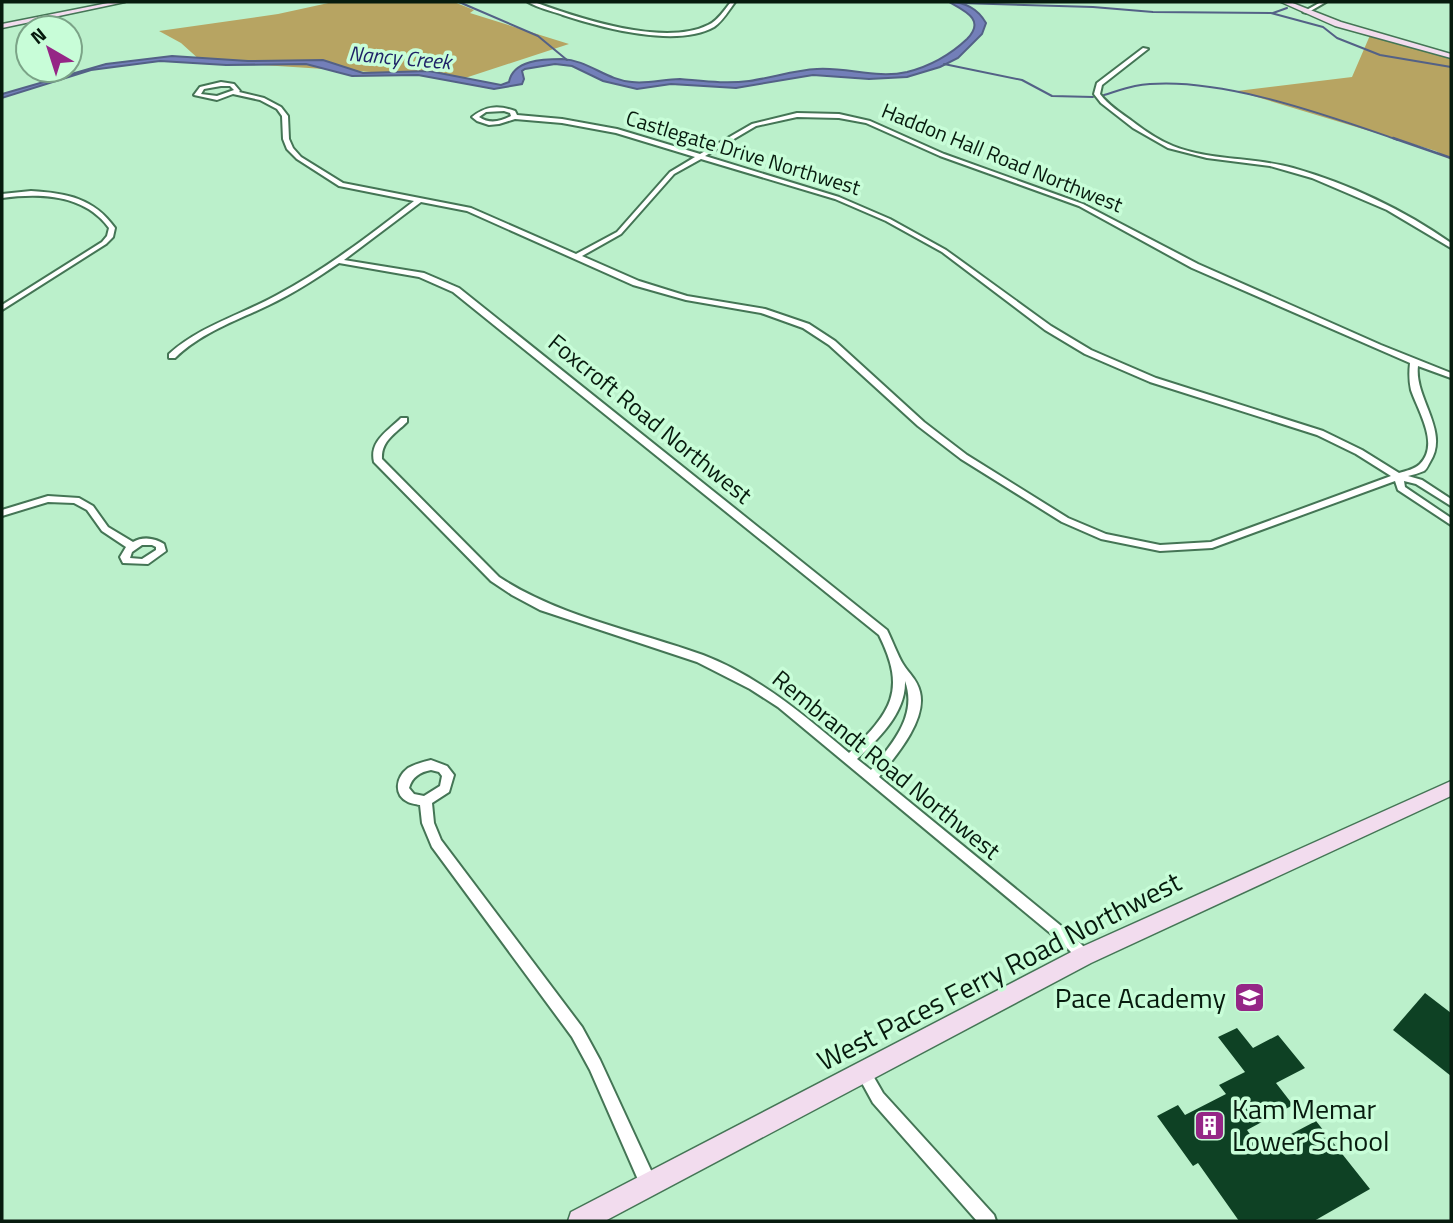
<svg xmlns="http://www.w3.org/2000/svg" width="1453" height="1223" font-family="'Titillium Web',sans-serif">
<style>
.forest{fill:#b7a462}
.water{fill:#737fb9;stroke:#536186;stroke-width:2}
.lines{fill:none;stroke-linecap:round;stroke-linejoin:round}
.stream-far1{stroke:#536186;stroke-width:2}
.stream{stroke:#536186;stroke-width:2.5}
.building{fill:#0e4124}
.street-casing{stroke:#447555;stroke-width:4}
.secondary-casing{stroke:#447555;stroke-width:3}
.street{fill:#fff;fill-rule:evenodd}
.secondary{fill:#f2dcee;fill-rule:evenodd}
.labels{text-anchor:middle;stroke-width:7;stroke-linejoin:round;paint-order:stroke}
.far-water-label{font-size:21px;font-style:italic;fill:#1e2267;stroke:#c8fdd8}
.far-street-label{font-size:21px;fill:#071b0e;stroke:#c8fdd8}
.street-label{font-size:24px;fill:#071b0e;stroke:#c8fdd8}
.near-street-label{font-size:28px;fill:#071b0e;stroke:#c8fdd8}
.near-poi-label{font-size:28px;fill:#071b0e;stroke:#c8fdd8;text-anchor:end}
</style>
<rect width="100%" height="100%" fill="#bbf0cb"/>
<!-- forest -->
<g class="forest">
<polygon points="333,2 454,2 474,10 470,13 569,44 465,78 201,61 181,43 159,31 278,14"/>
<polygon points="1371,33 1451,58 1451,160 1436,151 1237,91 1352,77"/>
</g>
<!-- water -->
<path class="water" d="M949,2C965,2 978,9 986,23L982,34L958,58L940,67L907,77L869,79L813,75L736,88L671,84L637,89L603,81L572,66L555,64L525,69L522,71L524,79L522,84L494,89L418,75L352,76L306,64L226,65L160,61L91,70L2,98V94L106,64L172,56L248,61L323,60L363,73L429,71L501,85L509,82C513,60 543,59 562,59C588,60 606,80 632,82C648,84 664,79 680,79C704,81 725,84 749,81C772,78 794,70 817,69C848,67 876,79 907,72C931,66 950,55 967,39C986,20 965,11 949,2Z"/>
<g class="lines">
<!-- stream-far1 -->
<g class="stream-far1">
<polyline points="383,2 432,2"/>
<polyline points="459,2 538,36 567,60"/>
<polyline points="960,3 1093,7 1153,12 1271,13 1323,27 1337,38 1380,55 1451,67"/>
<polyline points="1273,13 1287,8"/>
<polyline points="944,64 1022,80 1052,96 1093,97"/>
<path d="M1104,95C1114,92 1125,88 1135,86C1211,73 1326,115 1398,140"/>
</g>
<!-- stream -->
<polyline class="stream" points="1393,138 1451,158"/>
</g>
<!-- building -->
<g class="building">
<polygon points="1425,993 1451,1013 1451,1076 1393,1030"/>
<polygon points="1237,1028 1253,1048 1278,1035 1305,1068 1276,1083 1293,1105 1247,1130 1261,1150 1316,1121 1370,1189 1314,1221 1239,1221 1198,1163 1193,1166 1157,1116 1178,1105 1185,1115 1226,1094 1219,1085 1245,1072 1218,1037"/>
</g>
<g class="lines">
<defs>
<g id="street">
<path d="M528,2H534C578,18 664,47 708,25C718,21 724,10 731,2H735C729,10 723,21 714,27C677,48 602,28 563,15C552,11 538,8 528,2Z"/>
<polygon points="1321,2 1326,2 1307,13 1303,12"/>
<path d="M1143,48L1148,49L1102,85L1100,94C1108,105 1121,113 1132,121C1145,131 1158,140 1173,146C1211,161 1254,157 1293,168C1349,184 1404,210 1451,243V248L1387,210L1312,178L1270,166L1207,158L1168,148L1133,128L1101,103L1094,94L1097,83Z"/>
<path d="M221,82L234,84L240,91L239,92L264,98L281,107L288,116L289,139L293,148L301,157L343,183L471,208L576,254L617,232L670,172L695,157L616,133L562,123L515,119L499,124L489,125L477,121L472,117C486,106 498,105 515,111L517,115L562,119L617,129L700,154L752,124L797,113L839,114L870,121L944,154L1083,204L1198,264L1381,345L1451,373V378L1418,366C1414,398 1450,431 1430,462C1428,465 1427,469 1424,471C1419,473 1413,475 1408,476L1422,480L1451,499V506L1416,484L1404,481L1405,487L1451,518V525L1398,490L1395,481L1212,548L1160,551L1101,539L1062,522L961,459L918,426L829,345L803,328L761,313L686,300L633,285L467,211L421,202L344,260L424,273L459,288L887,630C892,640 898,656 903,664C909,674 917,679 920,692C927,720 896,756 879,777L1071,934L1089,952L1091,956L1089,960L1084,962L1079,960L1061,942L778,707L750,689L697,662L540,610L512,595L491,581L374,462C369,441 388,431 401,418H407V422C395,434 381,441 382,459L499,577C560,617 634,630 703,655C758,676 804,715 849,753C891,712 907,691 879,635L453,292L419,277L339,263C317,278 294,293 269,305C236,321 202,332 175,358H169V354C200,326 241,315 277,295C326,269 370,235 414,201L339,186L297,159L287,149L283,139L282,116L277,109L260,100L233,94L217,100L194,95L200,87ZM221,86H230L234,90L217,96L201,94L204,89ZM504,111L510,113L511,116C500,122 489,124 479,117L486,112ZM797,117L839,118L866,123L940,156L1079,206L1192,268L1410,363C1409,372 1409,381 1411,390C1418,411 1440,444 1420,464C1415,469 1406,471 1399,473L1362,450L1323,431L1156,378L1091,350L1051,326L946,250L890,219L839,197L705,156L756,126ZM701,159L835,199L886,221L942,252L1045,330L1085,354L1150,382L1317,435L1356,454L1391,476L1211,542L1160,545L1106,534L1068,518L967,455L924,422L835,341L809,324L765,309L687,296L639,281L582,256L621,234L674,174ZM905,681C918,716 891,745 871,770L857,759C878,739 906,713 905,681Z"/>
<path d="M31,191C66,193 94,198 115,228L113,237L106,244L2,310V305L102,242L107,236L109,228C84,194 40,193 2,198V194Z"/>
<path d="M48,496L79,498L93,506L108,527L133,542C143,536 155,538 164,544L166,551L148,564L123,563L120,557L126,547L102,531L87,510L74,503L48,502L2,516V510ZM142,545H152L156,547V550L142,559L130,558L132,552Z"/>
<path d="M431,760L447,766L454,775L449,792L432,803L434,823L441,840L582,1027L600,1060L655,1179L657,1185L655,1191L649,1193L643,1191L590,1070L572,1037L432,847L422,823L420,805C419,805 410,803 408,802C393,795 396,777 408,768C415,764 423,762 431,760ZM431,770L439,772L442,776L440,786L424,796L414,794L409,788C412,777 420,772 431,770Z"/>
<polygon points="863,1065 868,1067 883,1093 994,1215 996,1221 977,1221 873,1103 856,1072 858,1067"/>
</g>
<g id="secondary">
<polygon points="113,2 125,2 2,28 2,24"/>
<polygon points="1281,2 1290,2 1341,22 1451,54 1451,58 1335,26"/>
<polygon points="1451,781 1451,796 1091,963 605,1221 568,1221 571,1212 1077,949"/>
</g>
</defs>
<!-- street casing -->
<use href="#street" class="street-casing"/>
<!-- secondary casing -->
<use href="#secondary" class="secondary-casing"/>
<!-- street -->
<use href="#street" class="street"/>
<!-- secondary -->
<use href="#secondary" class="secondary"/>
</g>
<!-- icons -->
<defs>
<symbol id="school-square" viewBox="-11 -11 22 22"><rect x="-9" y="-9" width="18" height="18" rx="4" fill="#952686" stroke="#c8fdd8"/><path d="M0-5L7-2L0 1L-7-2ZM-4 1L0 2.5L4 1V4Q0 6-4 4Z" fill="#fff"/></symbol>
<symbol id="building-square" viewBox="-11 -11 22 22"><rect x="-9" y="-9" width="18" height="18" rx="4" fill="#952686" stroke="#c8fdd8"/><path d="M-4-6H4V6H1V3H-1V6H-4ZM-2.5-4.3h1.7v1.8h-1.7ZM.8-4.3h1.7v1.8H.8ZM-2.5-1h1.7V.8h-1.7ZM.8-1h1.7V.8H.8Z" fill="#fff"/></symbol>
</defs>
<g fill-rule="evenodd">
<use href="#school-square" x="1232" y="980" width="35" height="35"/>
<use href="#building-square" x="1192" y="1108" width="35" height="35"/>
</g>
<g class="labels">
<!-- far-water labels -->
<g class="far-water-label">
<text transform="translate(400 58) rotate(5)" y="7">Nancy Creek</text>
</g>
<!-- far-street labels -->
<g class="far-street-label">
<text transform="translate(743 153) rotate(17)" y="7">Castlegate Drive Northwest</text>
<text transform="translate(1002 158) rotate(22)" y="7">Haddon Hall Road Northwest</text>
</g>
<!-- street labels -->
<g class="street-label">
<text transform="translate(650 419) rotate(39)" y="8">Foxcroft Road Northwest</text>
<text transform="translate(886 765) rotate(39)" y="8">Rembrandt Road Northwest</text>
</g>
<!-- near-street labels -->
<g class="near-street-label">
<text transform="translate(999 971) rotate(-27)" y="10">West Paces Ferry Road Northwest</text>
</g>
<!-- near-poi labels -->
<g class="near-poi-label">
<text x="1226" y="1008">Pace Academy</text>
<text x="1232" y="1119" text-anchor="start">Kam Memar<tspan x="1232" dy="32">Lower School</tspan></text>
</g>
</g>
<!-- border -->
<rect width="1453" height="1223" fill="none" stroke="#071b0e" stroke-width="7"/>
<!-- north arrow -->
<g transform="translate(49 49) rotate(321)"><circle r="33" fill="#c8fdd8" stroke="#7ba387" stroke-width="2"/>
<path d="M0-5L12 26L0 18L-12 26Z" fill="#952686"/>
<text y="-10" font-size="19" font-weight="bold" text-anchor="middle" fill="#071b0e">N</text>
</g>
</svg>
